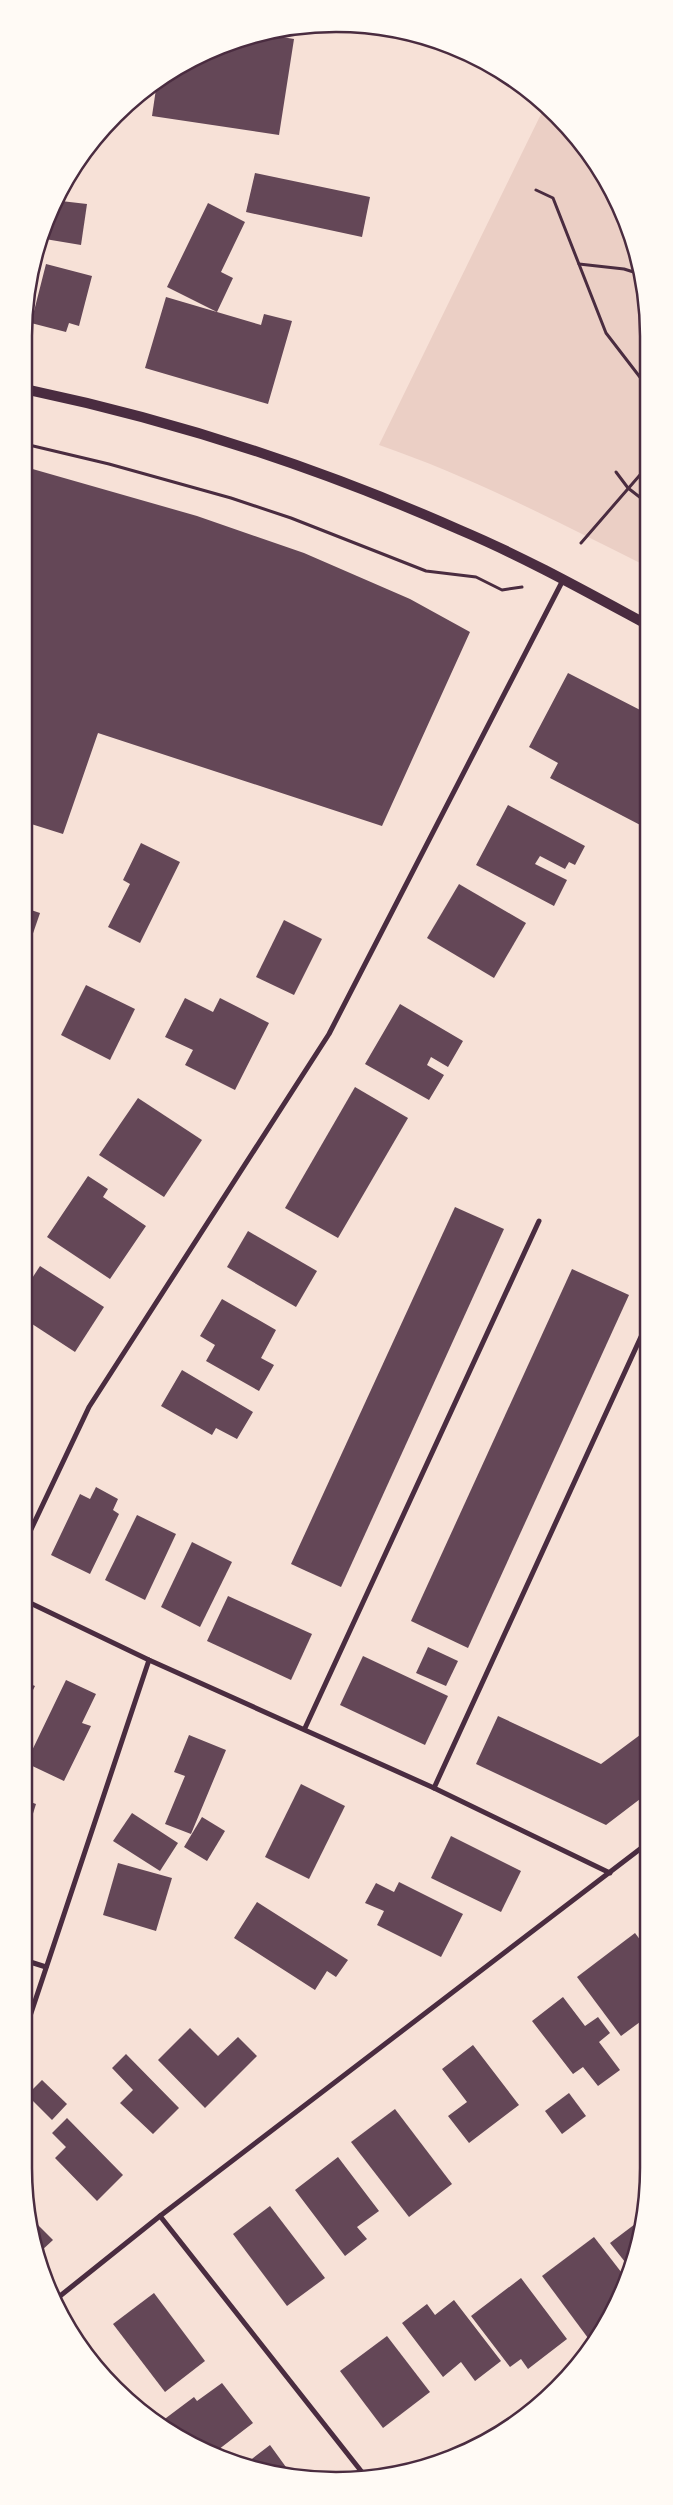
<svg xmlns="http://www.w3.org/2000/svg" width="673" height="2505" font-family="Quicksand,sans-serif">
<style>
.green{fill:#ebcfc5}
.building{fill:#644757}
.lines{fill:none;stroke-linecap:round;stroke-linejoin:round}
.path{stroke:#4a2c40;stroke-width:3}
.minor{stroke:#4a2c40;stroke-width:5}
.secondary{stroke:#4a2c40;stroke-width:10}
.rim{fill:none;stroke:#4a2c40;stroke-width:2.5}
</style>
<rect width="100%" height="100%" fill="#f7e1d7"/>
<!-- green -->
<path class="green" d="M544,108L571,130L617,198L647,296L646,566C558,522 472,477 379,445Z"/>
<!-- building -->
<g class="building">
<polygon points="264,34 294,39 279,135 152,116 157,82 163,77"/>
<polygon points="255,173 370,197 362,237 246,212"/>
<polygon points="61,201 87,204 81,245 45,239"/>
<polygon points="208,203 245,222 221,272 233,278 217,312 261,325 264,314 292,321 268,404 145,368 166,297 217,312 167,287"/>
<polygon points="46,264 92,276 79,326 69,323 66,332 31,323"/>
<polygon points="29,468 197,516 304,553 410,599 470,632 382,826 98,733 63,834 28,823"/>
<polygon points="568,673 646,713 646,828 550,778 558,763 529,747"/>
<polygon points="508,805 585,846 575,865 569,862 565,869 540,856 535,864 567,880 554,906 476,865"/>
<polygon points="141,843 180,862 140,943 108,927 130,884 123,880"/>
<polygon points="459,884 526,923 494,978 427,938"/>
<polygon points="28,909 40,913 28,948"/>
<polygon points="284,920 322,939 294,995 256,977"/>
<polygon points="86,985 135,1009 110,1060 61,1035"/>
<polygon points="185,998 213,1012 220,998 269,1023 235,1090 185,1065 193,1050 165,1037"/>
<polygon points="400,1004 463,1041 448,1067 431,1057 427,1065 444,1075 429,1100 365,1064"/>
<polygon points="355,1087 408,1118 338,1238 285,1208"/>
<polygon points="138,1098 202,1140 164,1197 99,1155"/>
<polygon points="88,1176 108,1189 103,1197 146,1226 110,1279 47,1237"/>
<polygon points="455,1207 504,1229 341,1587 291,1564"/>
<polygon points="248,1231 317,1271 296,1307 227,1267"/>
<polygon points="40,1266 104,1307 75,1352 26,1320 27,1286"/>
<polygon points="572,1269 629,1295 468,1648 411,1621"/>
<polygon points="222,1299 276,1330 261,1358 274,1365 259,1391 206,1361 215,1345 200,1336"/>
<polygon points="182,1370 253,1412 237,1439 216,1428 212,1435 161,1406"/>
<polygon points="96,1487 118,1499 113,1510 119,1514 90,1574 51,1555 80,1494 90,1499"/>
<polygon points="137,1515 176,1534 145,1600 105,1580"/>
<polygon points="192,1542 232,1562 200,1627 161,1607"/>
<polygon points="228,1596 312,1634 291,1680 207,1641"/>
<polygon points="428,1647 458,1661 446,1686 416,1673"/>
<polygon points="363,1656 448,1696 425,1745 340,1705"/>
<polygon points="66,1680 96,1694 82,1723 91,1726 64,1781 26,1763"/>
<polygon points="25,1682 35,1686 25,1706"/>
<polygon points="498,1716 601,1764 644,1732 644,1796 606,1825 476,1764"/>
<polygon points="189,1735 226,1750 191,1834 165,1824 185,1776 174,1772"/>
<polygon points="301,1784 345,1806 309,1879 265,1857"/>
<polygon points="25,1800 36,1804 25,1839"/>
<polygon points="132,1813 178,1843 160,1871 113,1841"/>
<polygon points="202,1817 225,1831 207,1861 184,1847"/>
<polygon points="451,1836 521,1871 501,1912 431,1878"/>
<polygon points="118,1863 172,1878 156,1931 103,1915"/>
<polygon points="399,1882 463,1914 441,1957 377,1925 384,1911 365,1903 376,1883 394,1892"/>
<polygon points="257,1902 348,1960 336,1977 327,1971 315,1990 234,1938"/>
<polygon points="635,1933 644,1945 644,2019 621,2036 577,1977"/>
<polygon points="563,1997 585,2026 598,2017 610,2033 599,2042 620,2070 598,2086 583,2067 573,2074 532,2021"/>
<polygon points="190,2028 218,2056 238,2037 257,2056 205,2108 158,2060"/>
<polygon points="473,2045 519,2105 469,2143 448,2116 467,2102 442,2069"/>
<polygon points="126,2054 179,2108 153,2134 120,2103 133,2090 112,2068"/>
<polygon points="42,2080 67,2104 52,2120 27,2095"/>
<polygon points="569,2093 586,2116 562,2134 545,2111"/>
<polygon points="395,2109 452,2184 409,2217 351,2142"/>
<polygon points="67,2118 123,2175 97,2201 55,2158 66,2147 52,2133"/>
<polygon points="338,2157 379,2211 357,2227 367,2239 345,2256 295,2190"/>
<polygon points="270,2206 325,2278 287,2306 233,2234"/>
<polygon points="643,2218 643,2229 629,2267 610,2243"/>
<polygon points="34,2221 53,2240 40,2252 35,2224"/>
<polygon points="594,2237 625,2277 608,2323 588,2338 542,2276"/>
<polygon points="521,2278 567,2339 528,2369 521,2359 510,2367 471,2316"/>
<polygon points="154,2293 205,2361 165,2392 113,2324"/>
<polygon points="454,2300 501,2361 475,2381 461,2362 443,2377 402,2323 427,2304 435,2315"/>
<polygon points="387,2336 430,2392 383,2428 340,2371"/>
<polygon points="222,2383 253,2423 214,2453 198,2449 162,2421 194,2397 197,2401"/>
<polygon points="270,2445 291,2474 241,2461 245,2458 248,2462"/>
</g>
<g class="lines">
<!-- path -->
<g class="path">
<polyline points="536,190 553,198 606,333 646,385"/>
<polyline points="579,264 624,269 640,274"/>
<polyline points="29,445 109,464 231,498 291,518 426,571 476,577 502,590 522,587"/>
<polyline points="616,472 628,488 646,502"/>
<polyline points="581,543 646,468"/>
</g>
<!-- minor -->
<g class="minor">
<polyline points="26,1540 89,1407 329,1034 563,580"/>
<polyline points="26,1601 149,1660 434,1788 610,1873"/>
<polyline points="305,1728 539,1221"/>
<polyline points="434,1788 645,1328"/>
<polyline points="24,1960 46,1967"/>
<polyline points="24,2034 149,1660"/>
<polyline points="160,2216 365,2476"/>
<polyline points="55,2300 160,2216 644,1846"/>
<polyline points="406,2472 527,2417"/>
</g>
<!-- secondary -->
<path class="secondary" d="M29,390C177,421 322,469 460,530C524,557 585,591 646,624"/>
</g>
<!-- crop -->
<path d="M0 0H673V2505H0ZM336 32H336A304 304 0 0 1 640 336V2168A304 304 0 0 1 336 2472H336A304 304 0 0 1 32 2168V336A304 304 0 0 1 336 32Z" fill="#fffaf5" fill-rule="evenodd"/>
<path class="rim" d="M336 32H336A304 304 0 0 1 640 336V2168A304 304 0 0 1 336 2472H336A304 304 0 0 1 32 2168V336A304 304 0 0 1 336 32Z"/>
</svg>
